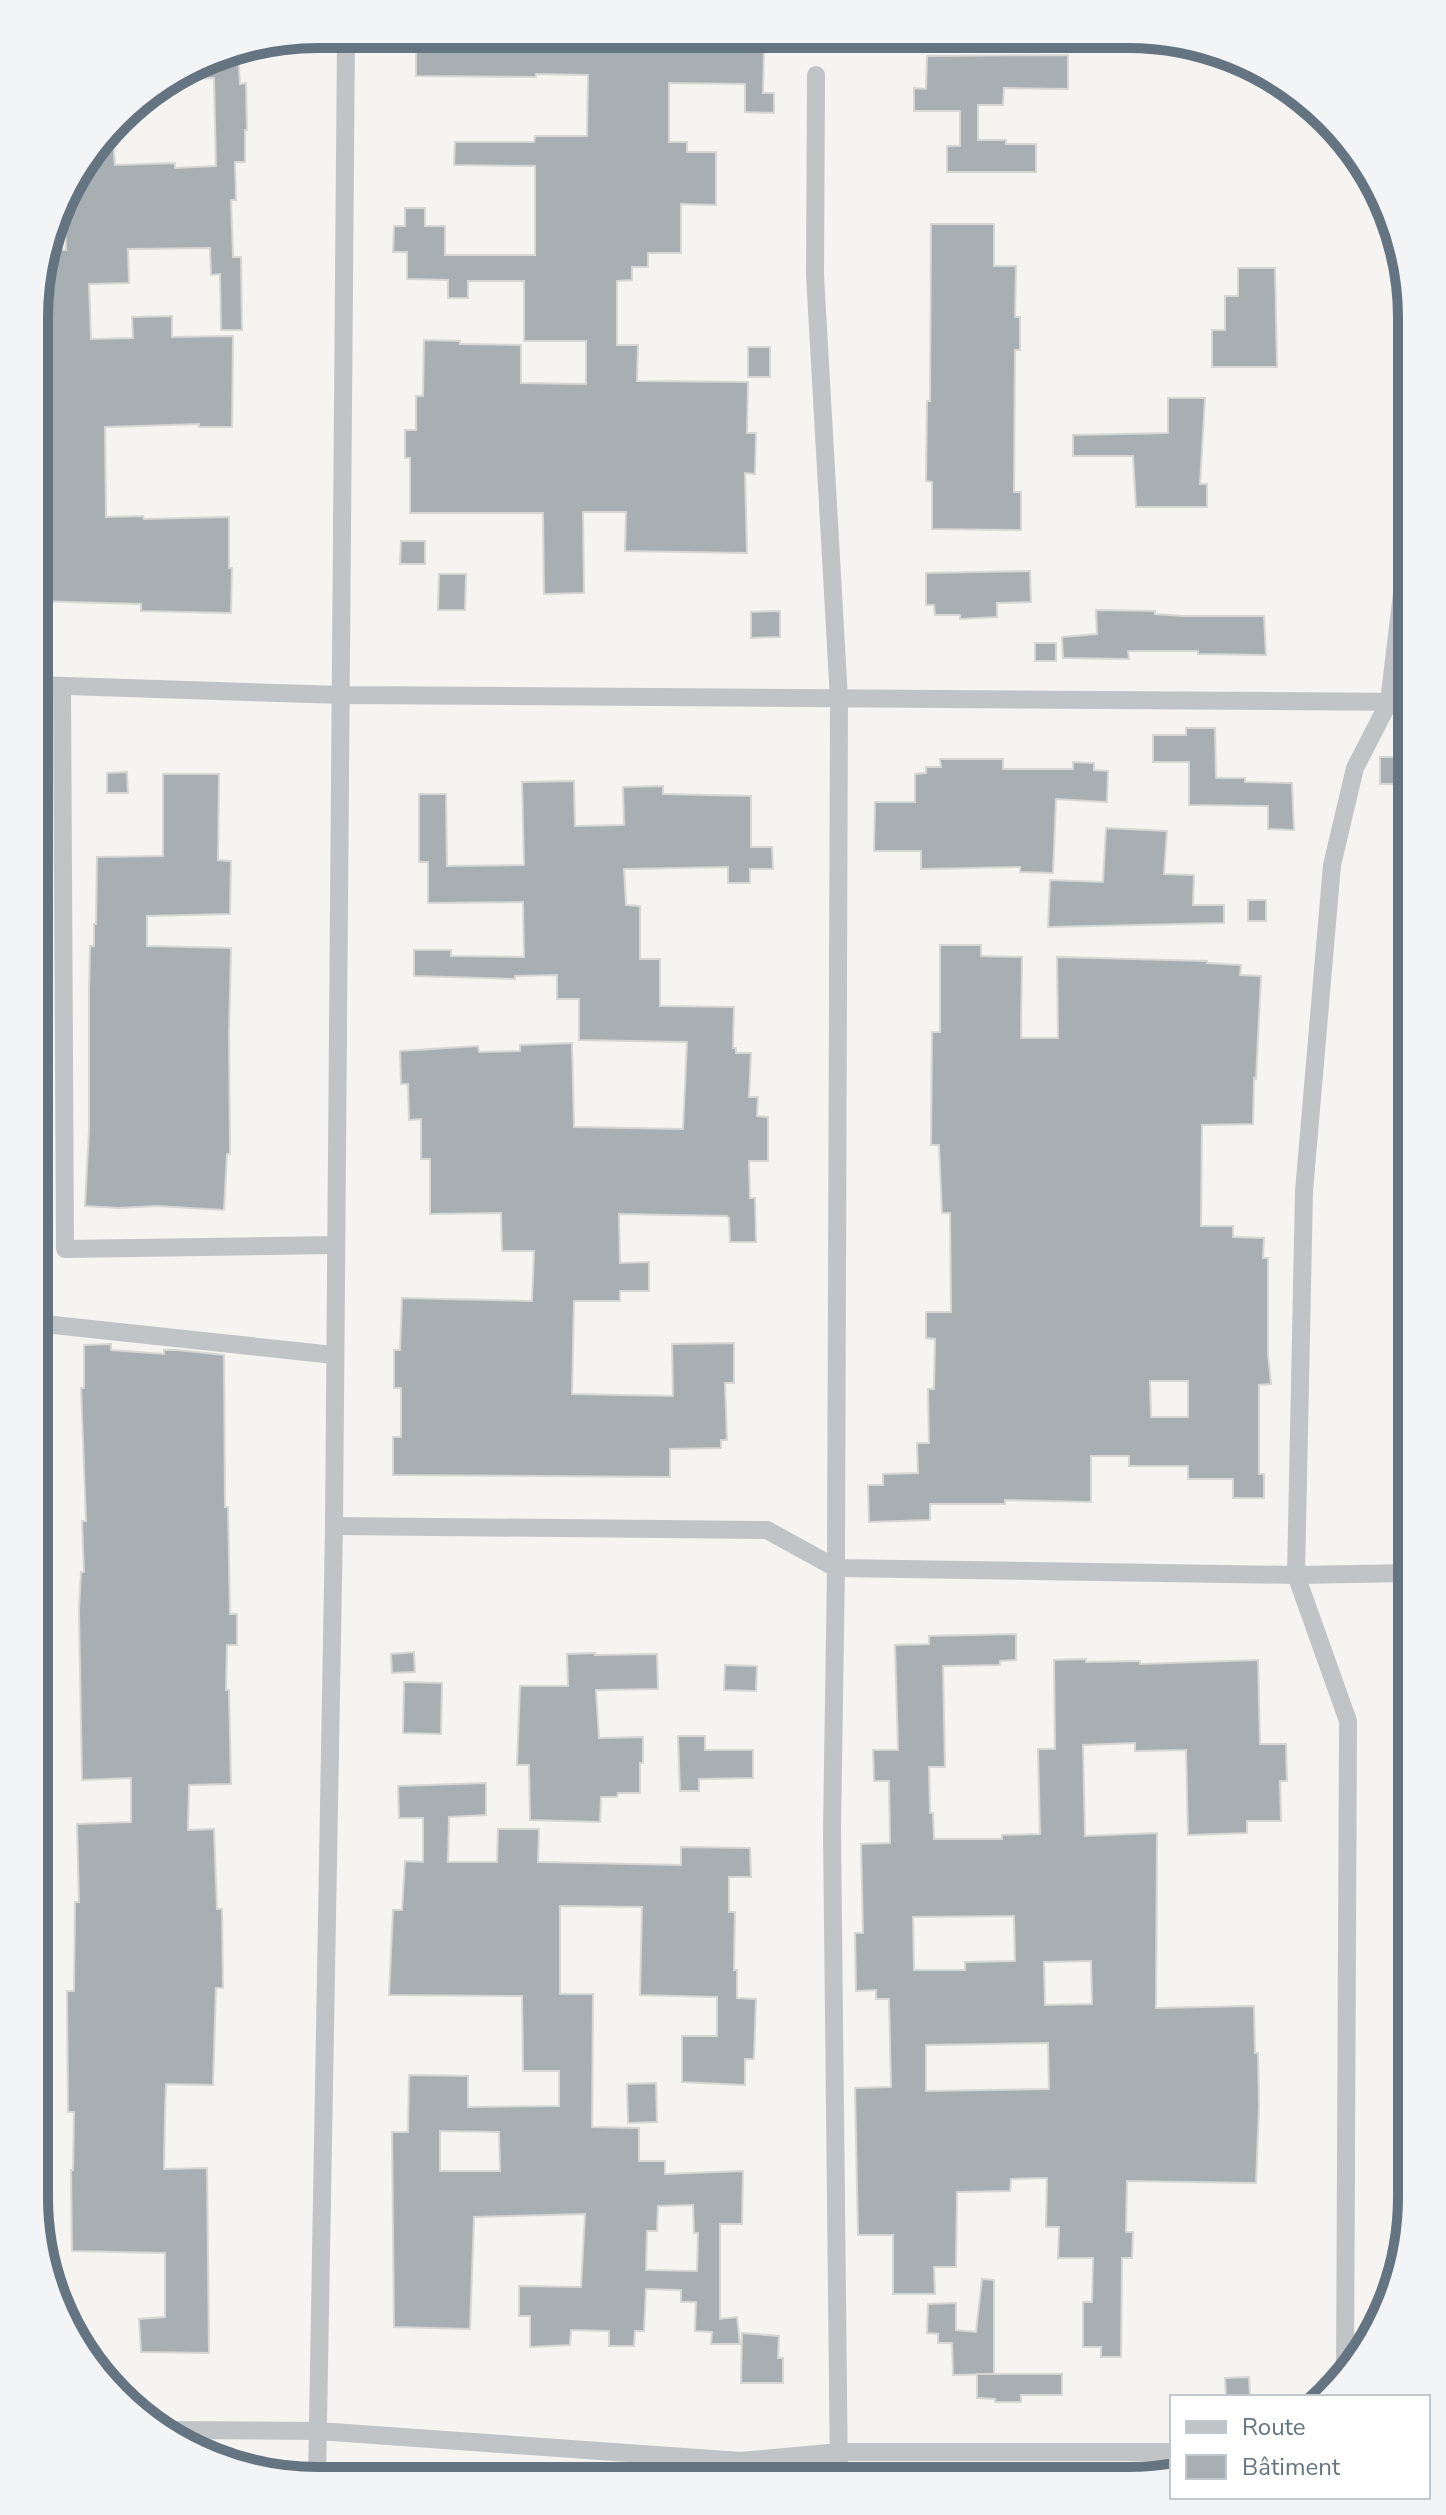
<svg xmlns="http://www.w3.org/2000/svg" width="1446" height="2515" font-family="'Nunito Sans',sans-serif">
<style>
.building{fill:#a7afb3;stroke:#d6d6d3;stroke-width:2;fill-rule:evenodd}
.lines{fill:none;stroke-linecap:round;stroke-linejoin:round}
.street{stroke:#c0c4c7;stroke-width:18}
.rim{fill:none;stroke:#647581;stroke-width:10}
</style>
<rect width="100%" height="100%" fill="#f5f4f1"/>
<!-- building -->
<g class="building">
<polygon points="544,35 760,37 760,46 764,46 763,93 774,93 774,113 745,112 745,84 669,83 669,142 687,142 687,152 716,152 716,205 681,204 681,253 648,253 648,267 632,267 632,280 617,281 617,345 638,345 637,381 748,382 747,433 756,433 755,474 745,473 747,553 625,551 626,512 583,512 584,593 544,594 543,513 410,513 410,458 405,458 405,430 416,430 416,396 423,396 424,340 460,341 460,344 521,345 521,383 586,384 586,341 524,341 524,281 468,281 468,298 448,298 448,280 407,279 407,252 393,252 394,226 405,226 405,208 425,208 425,226 445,226 445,255 535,255 535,166 454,165 455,142 534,142 535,136 587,136 588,75 536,74 536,77 416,76 416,38 544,40"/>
<polygon points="238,50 240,84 246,83 247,130 245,130 245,162 235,162 236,200 231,200 233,257 241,257 242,330 221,330 220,274 211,275 210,248 128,249 129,283 89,284 91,339 133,338 132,317 172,316 172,337 233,336 232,427 199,427 199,424 105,427 106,517 143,516 144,519 229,517 229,568 232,568 231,613 141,611 141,604 36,601 36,281 46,250 66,250 64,192 112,128 115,165 175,163 175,168 216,166 214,78 172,79 210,55"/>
<polygon points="1068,55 1068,89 1004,88 1003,105 978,105 978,140 1006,140 1006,144 1036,144 1036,172 947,172 947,146 960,146 960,111 914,111 914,88 926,89 927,56"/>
<polygon points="931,224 994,224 994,266 1016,266 1015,317 1020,317 1020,350 1015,350 1014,492 1021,492 1021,530 932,529 932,482 926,481 927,401 930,401"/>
<polygon points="1238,268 1275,268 1277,367 1212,367 1212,330 1225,330 1225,296 1238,296"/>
<rect x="748" y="347" width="22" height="30"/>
<polygon points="1168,398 1205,398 1200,484 1207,484 1207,507 1136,507 1133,456 1073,456 1073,435 1168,433"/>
<polygon points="401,541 425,541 425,564 400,564"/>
<polygon points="1030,571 1031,602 997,603 997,617 960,619 960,615 935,615 934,605 926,605 926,573"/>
<polygon points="439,574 466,574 465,610 438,610"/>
<polygon points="1096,610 1155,611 1155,614 1183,616 1264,616 1266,655 1198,654 1198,651 1128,651 1129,659 1063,658 1062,637 1097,634"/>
<polygon points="780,611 780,637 751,638 751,612"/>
<rect x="1035" y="643" width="21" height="18"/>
<polygon points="1186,728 1215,728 1216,778 1245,778 1245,782 1292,783 1294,830 1268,829 1268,806 1189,805 1189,762 1153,762 1153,735 1186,735"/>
<rect x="1380" y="757" width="32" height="27"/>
<polygon points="940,759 1003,759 1003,769 1073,769 1073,762 1094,763 1094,770 1108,771 1107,802 1056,799 1053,873 1020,872 1020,867 921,869 921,851 874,851 875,802 915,802 915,774 926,773 926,767 941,767"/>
<polygon points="127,772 128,793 107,793 107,773"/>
<polygon points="163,774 219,774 218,860 231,861 230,914 147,916 147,946 231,948 229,1033 230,1154 227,1154 224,1210 157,1206 119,1208 85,1206 89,1130 89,991 90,946 94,946 94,924 96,924 97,857 163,856"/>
<polygon points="574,781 575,826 624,825 623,787 663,786 663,794 751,796 751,847 772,847 773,869 750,869 750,883 728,883 728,867 624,869 626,905 640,906 640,959 660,959 660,1006 734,1007 733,1048 736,1048 736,1053 751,1053 749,1097 758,1097 757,1116 768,1117 768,1161 749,1161 750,1198 755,1198 756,1242 730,1242 729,1218 727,1216 619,1214 620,1263 649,1262 649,1291 620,1291 620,1301 574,1301 572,1394 673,1396 672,1344 734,1343 734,1383 725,1383 727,1440 721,1440 721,1448 670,1449 670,1477 393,1475 393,1437 401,1437 401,1388 394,1388 394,1350 400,1350 402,1298 532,1301 534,1251 502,1251 501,1213 430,1214 430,1159 421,1159 421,1119 409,1120 408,1084 401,1084 400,1051 478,1046 479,1052 520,1051 520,1045 572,1043 574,1127 683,1129 687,1042 579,1040 579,999 557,999 557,975 515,976 515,979 414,976 414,950 451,950 451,956 524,957 523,902 428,903 428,862 419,862 419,794 446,794 447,866 524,865 522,782"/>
<polygon points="1106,828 1167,831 1164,874 1194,875 1193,905 1224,905 1224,923 1048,927 1050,880 1103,882"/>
<rect x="1248" y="900" width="18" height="21"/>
<path d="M940,945H981V956L1022,957L1021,1038H1058L1057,957L1207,961V963L1241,965L1240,975L1261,976L1256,1079L1254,1078L1253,1124L1202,1125L1201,1226H1233V1237L1264,1238L1263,1258H1268V1355L1271,1384L1259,1385V1474H1264V1498H1233V1479H1188V1466H1129V1456H1091V1502L1005,1500V1504H930V1520L869,1522L868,1485H883V1474L918,1473L917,1443H929L928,1389H934L935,1339L926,1338V1312H951L950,1213H942L939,1145H931L932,1032H940ZM1150,1381H1188V1417H1151Z"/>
<polygon points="111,1344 111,1350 164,1354 164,1350 177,1350 224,1355 225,1507 228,1507 230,1614 237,1614 237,1645 227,1645 226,1690 229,1690 231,1784 189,1785 188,1830 214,1829 217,1909 222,1909 223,1988 216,1988 213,2085 166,2084 165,2114 164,2169 207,2168 209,2353 141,2352 139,2319 165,2317 165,2253 72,2251 71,2170 73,2170 74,2112 68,2112 67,1991 74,1991 75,1902 79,1902 77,1824 131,1822 131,1778 82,1780 79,1609 81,1572 84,1572 82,1521 86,1521 81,1388 84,1388 84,1345"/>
<path d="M1016,1634V1660L1000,1661V1665L943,1666L945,1767H929L930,1813H933L934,1839H1002V1835L1040,1834L1038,1749H1055L1054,1660L1086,1659V1662L1140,1661V1664L1258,1660L1260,1744H1286L1287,1781H1280L1281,1821H1247V1833L1188,1835L1186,1750L1135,1751V1743L1083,1745L1085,1836L1157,1833L1156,2008L1254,2006L1255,2053H1258L1259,2107L1256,2183L1127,2181L1126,2232H1133L1132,2258H1122L1121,2357H1101V2347H1083V2302H1092L1093,2258H1058L1059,2227H1046L1047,2178L1011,2179L1010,2191L957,2192L956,2267H934L935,2294H893V2235H858L855,2088L891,2087L889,1999H876V1990L856,1991L855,1933H863L861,1844L890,1843L889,1781H874L873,1750H898L895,1645L929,1644V1636ZM1014,1916L1015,1961L965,1962V1970H914L913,1917ZM1091,1961L1092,2004L1045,2005L1044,1962ZM1048,2043L1049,2089L926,2091V2045Z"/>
<polygon points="414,1652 415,1672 392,1673 391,1654"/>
<polygon points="595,1653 595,1655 657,1654 658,1689 596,1690 599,1738 643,1737 643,1763 640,1763 640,1793 618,1793 617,1797 601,1797 600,1822 530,1820 529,1765 517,1765 520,1686 568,1686 567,1654"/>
<polygon points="725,1665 757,1666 756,1691 724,1690"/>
<polygon points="404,1682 442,1683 441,1734 403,1733"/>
<polygon points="678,1736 705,1736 705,1750 753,1750 753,1778 699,1779 699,1791 680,1791"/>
<path d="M486,1783V1815L449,1817L448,1862H497L498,1829H539L538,1862L681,1865V1847L750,1848L751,1877H729V1912H735L734,1970H737V1998L756,1999L754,2059H745V2085L682,2082V2036H717V1997L640,1995L642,1907L560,1906V1994H593L592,2127L639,2128V2161H665V2174L743,2171L742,2224H720V2319L737,2317L740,2344H711L712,2332L695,2331L696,2302H681V2290L646,2289L644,2331H635L634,2346H609V2331L571,2330L570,2345L530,2347V2316H519V2286L581,2287L585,2214L474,2217L470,2329L394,2327L392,2132H408L409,2075L468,2076V2107L559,2106V2071H523L522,1996L389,1995L393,1910H402L405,1861L423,1862V1818H399L398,1786ZM440,2131L499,2132L500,2171H440ZM693,2205L694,2233H698L697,2271L646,2270L647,2231H657L658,2206Z"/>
<polygon points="656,2083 657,2122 628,2123 627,2084"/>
<polygon points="982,2279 994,2280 994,2374 953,2375 952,2343 938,2343 938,2334 927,2333 928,2304 956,2303 956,2330 976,2332"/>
<polygon points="742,2333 779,2336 778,2358 783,2358 783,2383 741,2383"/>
<polygon points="977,2374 1062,2374 1062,2395 1021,2395 1021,2402 995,2402 995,2399 977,2398"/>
<polygon points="1249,2377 1250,2396 1226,2397 1225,2378"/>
</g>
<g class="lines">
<!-- street -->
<g class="street">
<polyline points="816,75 815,275 839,699 836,1568 832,1831 839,2480"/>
<polyline points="36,685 341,695 1412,702"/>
<polyline points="62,686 65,1249 335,1245"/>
<polyline points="35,1323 334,1355"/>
<polyline points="334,1526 767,1530 836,1568 1296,1575 1412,1573"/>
<polyline points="1345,2378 1348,1721 1296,1575 1304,1191 1332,865 1355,768 1389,702 1402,593 1412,317"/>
<polyline points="162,2430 318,2431 741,2461 840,2452 1172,2452"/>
<polyline points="317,2479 334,1526 346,34"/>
</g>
</g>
<!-- crop -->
<path d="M0 0H1446V2515H0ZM318 48H1128A270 270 0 0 1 1398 318V2197A270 270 0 0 1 1128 2467H318A270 270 0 0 1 48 2197V318A270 270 0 0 1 318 48Z" fill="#f3f4f5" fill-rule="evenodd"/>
<path class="rim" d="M318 48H1128A270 270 0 0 1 1398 318V2197A270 270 0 0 1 1128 2467H318A270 270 0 0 1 48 2197V318A270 270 0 0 1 318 48Z"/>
<!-- legend -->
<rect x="1170" y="2395" width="260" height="104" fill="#ffffff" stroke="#c1c8cd" stroke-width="2"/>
<rect x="1186" y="2421" width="40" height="12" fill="#c0c4c7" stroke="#c1c8cd" stroke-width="2"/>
<text x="1242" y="2435" font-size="24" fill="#647581">Route</text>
<rect x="1186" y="2455" width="40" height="24" fill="#a7afb3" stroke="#c1c8cd" stroke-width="2"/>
<text x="1242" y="2475" font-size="24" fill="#647581">Bâtiment</text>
</svg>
